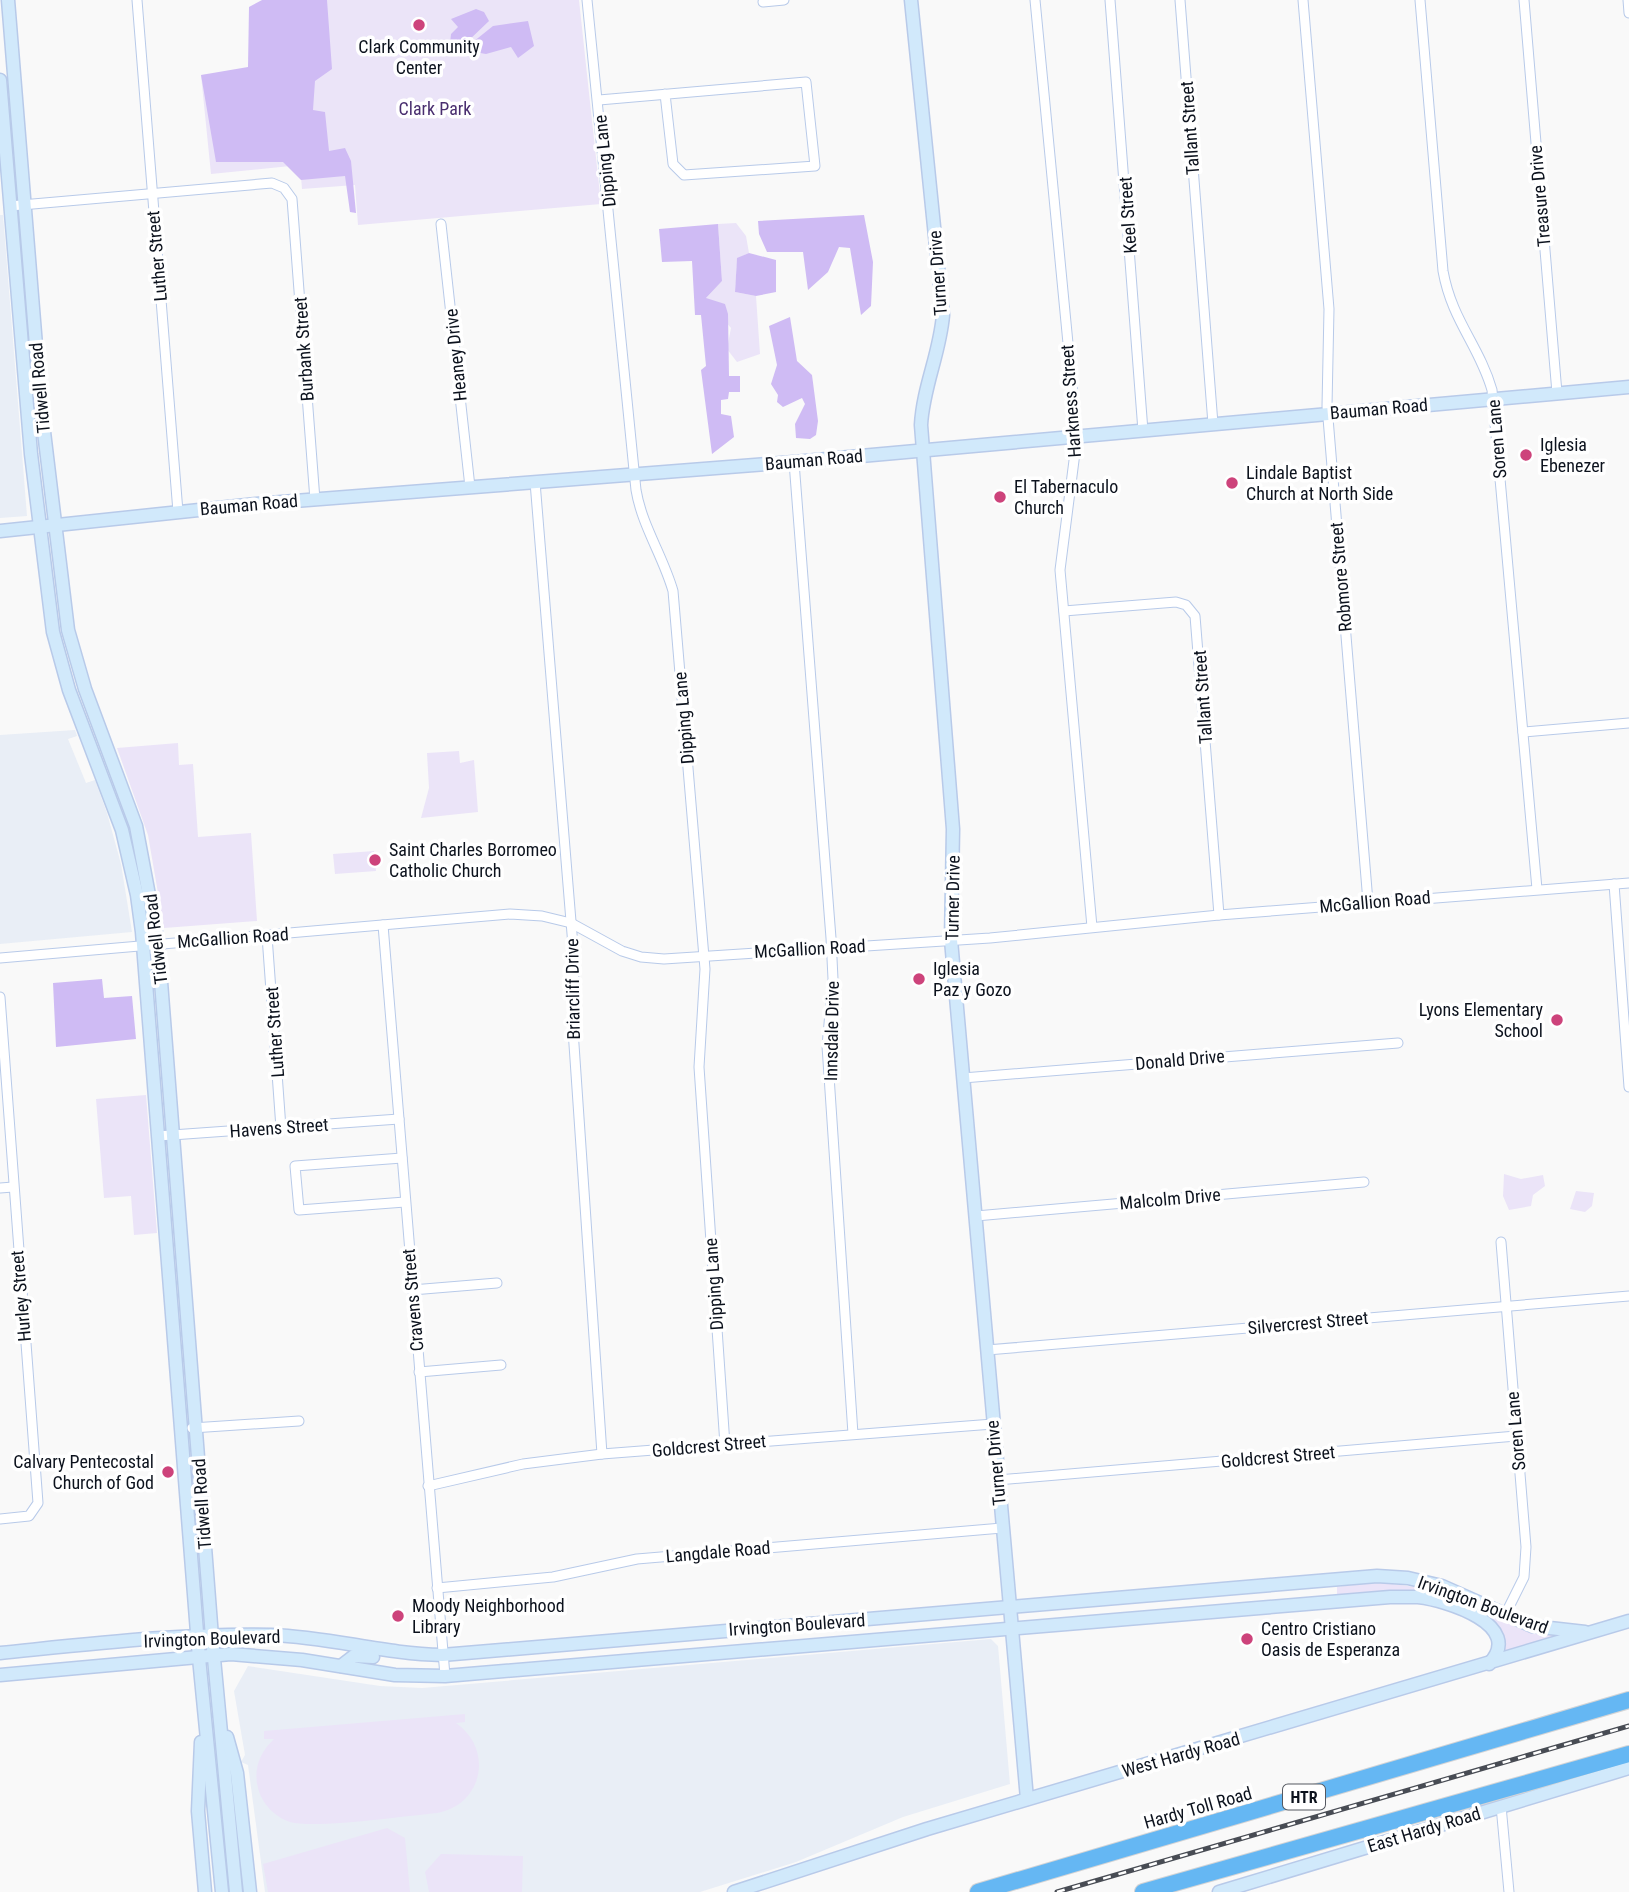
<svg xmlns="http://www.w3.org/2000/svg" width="1629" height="1892" font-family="'Roboto Condensed',sans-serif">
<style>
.built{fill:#e9eef6}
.green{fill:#ebe4f8}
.forest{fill:#cfbbf4}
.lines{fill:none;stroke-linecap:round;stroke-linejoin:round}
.street-casing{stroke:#b8cae9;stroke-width:11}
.secondary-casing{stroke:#b8cae9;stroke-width:15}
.highway-casing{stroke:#d3d4d6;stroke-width:18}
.street{stroke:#fff;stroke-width:9}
.secondary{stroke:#d1e9fb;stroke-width:12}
.highway{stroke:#65b7f3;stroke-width:16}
.rail-casing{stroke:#484c54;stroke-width:5}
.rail{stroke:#fff;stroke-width:2.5;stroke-dasharray:8;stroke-linecap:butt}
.poi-dot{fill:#cd437b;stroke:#fff;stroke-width:2.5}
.labels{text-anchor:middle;stroke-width:7;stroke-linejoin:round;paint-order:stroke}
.shield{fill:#fff;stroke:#555961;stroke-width:2}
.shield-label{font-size:16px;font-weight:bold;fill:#0c121d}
.poi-label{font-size:18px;fill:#0c121d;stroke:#fff;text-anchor:start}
.park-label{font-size:18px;fill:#492e6f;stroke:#fff}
.street-label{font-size:18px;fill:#0c121d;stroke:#fff}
</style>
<rect width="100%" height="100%" fill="#f9f9f9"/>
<!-- built -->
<g class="built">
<polygon points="0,215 3,215 27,516 0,518"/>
<polygon points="75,730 77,736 68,739 86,783 95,780 107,813 121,864 132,932 0,944 0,735"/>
<polygon points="991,1639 998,1646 1010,1784 903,1817 796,1862 700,1892 265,1892 248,1765 241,1762 245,1755 234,1691 248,1666 380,1686 422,1688"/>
</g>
<!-- green -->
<g class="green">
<polygon points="269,0 579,0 601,204 358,225 355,185 302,189 300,165 211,174 201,75 258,71"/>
<polygon points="736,223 746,236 749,253 737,259 735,292 756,296 760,354 737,362 727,349 731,328 706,298 722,281 718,224"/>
<polygon points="178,743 179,765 193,764 198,837 251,833 257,921 164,928 148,835 117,748"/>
<polygon points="459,751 460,763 474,760 478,812 421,818 429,788 427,753"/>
<polygon points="374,851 376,871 335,874 333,854"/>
<polygon points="146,1095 157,1233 134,1235 131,1196 104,1198 96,1099"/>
<polygon points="1504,1174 1521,1179 1543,1175 1545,1186 1533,1195 1531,1206 1509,1210 1503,1196"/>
<polygon points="1576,1191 1594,1193 1592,1206 1585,1212 1570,1209"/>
<polygon points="1377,1582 1431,1589 1430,1594 1337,1595 1337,1587"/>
<polygon points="1454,1596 1508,1623 1554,1635 1554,1639 1505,1653 1504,1644 1452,1600"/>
<path d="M465,1714V1722L456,1723C494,1749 483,1805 437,1813C405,1816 315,1829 290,1822C275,1817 262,1804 258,1788C253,1769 260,1752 274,1739H264V1731Z"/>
<polygon points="387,1828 405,1838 410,1892 268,1892 263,1864"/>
<polygon points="441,1854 523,1856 522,1892 429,1892 425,1872"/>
</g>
<!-- forest -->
<g class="forest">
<polygon points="262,0 327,0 332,69 315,81 313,110 325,112 329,151 345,148 351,161 356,213 350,212 345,176 301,180 283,162 216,162 201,75 248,67 249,7"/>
<polygon points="476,9 484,12 489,21 467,42 455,47 450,44 451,34 458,27 451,19"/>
<polygon points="528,21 534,46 518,58 511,47 486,54 463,50 493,26"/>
<polygon points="864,215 873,262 871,306 861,315 850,248 839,247 828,272 808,290 803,252 767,252 759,234 758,221"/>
<polygon points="718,224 722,281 706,298 725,304 728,314 729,376 740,376 740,392 729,392 728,399 721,400 721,414 731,416 734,437 712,454 701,370 706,366 701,315 695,315 692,261 662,262 659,229"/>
<polygon points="749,253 776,260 776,292 756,296 735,292 737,258"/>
<polygon points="790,317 797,361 812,375 818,421 816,435 810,439 796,438 795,424 805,404 802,398 783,407 777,402 778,395 771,384 777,365 769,326"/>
<polygon points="102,979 104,998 132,996 136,1039 56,1047 53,983"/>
</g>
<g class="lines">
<defs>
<g id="street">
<polyline points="137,0 178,512"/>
<path d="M587,0L636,490C642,526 663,556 673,591L705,969L699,1067L725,1445"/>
<polyline points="1035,0 1077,437 1060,570 1092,927"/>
<polyline points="1110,0 1143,431"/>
<polyline points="1180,0 1213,424"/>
<polyline points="1303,0 1329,309 1327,406 1368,902"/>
<path d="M1420,0L1443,271C1452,321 1479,345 1492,390L1537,889"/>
<polyline points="1524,0 1557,393"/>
<polyline points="1628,0 1629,13"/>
<polyline points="763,2 784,0"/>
<polyline points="599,100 806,82 815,166 684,175 673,164 665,94"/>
<polyline points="10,206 272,183 284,188 292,199 315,500"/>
<polyline points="441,224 470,487"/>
<polyline points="794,462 831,938 833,979 827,1046 853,1434"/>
<polyline points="535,482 574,958 573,1030 602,1454"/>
<polyline points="1064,611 1176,602 1186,605 1195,616 1219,915"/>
<polyline points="1523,732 1629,723"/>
<polyline points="1614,884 1629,1087"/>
<polyline points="383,925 445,1676"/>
<polyline points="267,936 281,1128"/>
<polyline points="0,958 510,914 542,916 571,923 622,951 641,957 664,959 990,938 1219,915 1629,883"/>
<polyline points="0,997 38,1503 29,1516 0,1519"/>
<polyline points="963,1078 1398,1043"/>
<polyline points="158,1136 399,1119"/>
<polyline points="402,1158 295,1166 299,1210 405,1202"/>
<polyline points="0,1188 13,1187"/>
<polyline points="976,1216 1364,1182"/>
<polyline points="1501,1242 1526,1547 1524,1577 1505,1615"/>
<polyline points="412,1290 497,1283"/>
<polyline points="987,1350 1629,1296"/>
<polyline points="419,1372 501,1365"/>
<polyline points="192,1428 299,1421"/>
<polyline points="998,1480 1516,1436"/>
<polyline points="428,1486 523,1464 602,1454 993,1424"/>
<polyline points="437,1588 553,1577 637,1559 1002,1528"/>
<polyline points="1501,1806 1509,1892"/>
</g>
<g id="secondary">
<polyline points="8,0 41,407 68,630 85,689 136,826 158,943 212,1637 236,1892"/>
<path d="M911,0L943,315C940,353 923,387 921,425L953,829L951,940L1027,1799"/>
<polyline points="0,80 31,454 53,632 69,690 122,830 137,895 142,932 199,1658 222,1892"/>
<polyline points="0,531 256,504 794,462 1629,387"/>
<path d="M0,1653C90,1644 182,1633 272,1635C330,1637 385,1654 442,1655L1377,1576L1408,1578L1442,1586L1532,1626L1585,1632"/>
<polyline points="341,1666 354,1656 373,1657"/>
<path d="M0,1675L231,1654L302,1660L395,1675L445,1676L1390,1597C1399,1597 1409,1597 1418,1597C1446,1600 1526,1625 1489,1664"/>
<polyline points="227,1737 237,1773 250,1892"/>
<polyline points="201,1742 198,1811 205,1892"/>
<polyline points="734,1892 927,1829 1629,1621"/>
<polyline points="1219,1892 1629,1768"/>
</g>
<g id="highway">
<polyline points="978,1892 1629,1700"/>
<polyline points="1143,1892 1629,1754"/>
</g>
</defs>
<!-- street casing -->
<use href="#street" class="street-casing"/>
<!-- secondary casing -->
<use href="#secondary" class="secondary-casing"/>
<!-- highway casing -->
<use href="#highway" class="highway-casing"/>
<!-- street -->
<use href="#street" class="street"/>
<!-- secondary -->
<use href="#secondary" class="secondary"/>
<!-- highway -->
<use href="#highway" class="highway"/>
<defs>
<polyline id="rail" points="1057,1892 1629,1726"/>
</defs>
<!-- rail casing -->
<use href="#rail" class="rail-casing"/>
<!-- rail -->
<use href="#rail" class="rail"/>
</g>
<!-- markers -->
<g class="poi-dot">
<circle cx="419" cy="25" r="7"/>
<circle cx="1526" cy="455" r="7"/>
<circle cx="1232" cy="483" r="7"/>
<circle cx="1000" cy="497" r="7"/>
<circle cx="375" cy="860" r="7"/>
<circle cx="919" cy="979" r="7"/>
<circle cx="1557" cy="1020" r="7"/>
<circle cx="168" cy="1472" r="7"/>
<circle cx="398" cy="1616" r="7"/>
<circle cx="1247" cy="1639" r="7"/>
</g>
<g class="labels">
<!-- shield labels -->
<rect class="shield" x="1283" y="1784.5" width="42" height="25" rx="5"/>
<g class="shield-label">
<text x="1304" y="1803">HTR</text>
</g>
<!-- poi labels -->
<g class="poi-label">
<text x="419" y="53" text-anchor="middle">Clark Community<tspan x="419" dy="21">Center</tspan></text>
<text x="1540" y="451">Iglesia<tspan x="1540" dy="21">Ebenezer</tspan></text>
<text x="1246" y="479">Lindale Baptist<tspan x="1246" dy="21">Church at North Side</tspan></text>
<text x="1014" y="493">El Tabernaculo<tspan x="1014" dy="21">Church</tspan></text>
<text x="389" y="856">Saint Charles Borromeo<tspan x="389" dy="21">Catholic Church</tspan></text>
<text x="933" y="975">Iglesia<tspan x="933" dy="21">Paz y Gozo</tspan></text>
<text x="1543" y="1016" text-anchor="end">Lyons Elementary<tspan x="1543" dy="21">School</tspan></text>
<text x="154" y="1468" text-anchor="end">Calvary Pentecostal<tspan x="154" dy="21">Church of God</tspan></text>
<text x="412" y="1612">Moody Neighborhood<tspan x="412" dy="21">Library</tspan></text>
<text x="1261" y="1635">Centro Cristiano<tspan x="1261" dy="21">Oasis de Esperanza</tspan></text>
</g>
<!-- park labels -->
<g class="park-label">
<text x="435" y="115">Clark Park</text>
</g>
<!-- street labels -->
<g class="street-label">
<text transform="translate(1190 128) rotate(-94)" y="6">Tallant Street</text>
<text transform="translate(605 161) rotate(-96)" y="6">Dipping Lane</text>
<text transform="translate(1540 196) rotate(-95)" y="6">Treasure Drive</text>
<text transform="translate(1128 215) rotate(-94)" y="6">Keel Street</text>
<text transform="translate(157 256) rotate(-95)" y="6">Luther Street</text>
<text transform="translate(938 273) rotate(-94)" y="6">Turner Drive</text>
<text transform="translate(304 349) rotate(-94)" y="6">Burbank Street</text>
<text transform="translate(456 355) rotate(-96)" y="6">Heaney Drive</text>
<text transform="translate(40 388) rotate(-95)" y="6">Tidwell Road</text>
<text transform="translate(1071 401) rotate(-94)" y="6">Harkness Street</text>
<text transform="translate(1379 409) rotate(-5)" y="6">Bauman Road</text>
<text transform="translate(1497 439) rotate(-95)" y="6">Soren Lane</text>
<text transform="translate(814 460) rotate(-5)" y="6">Bauman Road</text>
<text transform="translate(249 505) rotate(-5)" y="6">Bauman Road</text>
<text transform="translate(1341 577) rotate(-95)" y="6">Robmore Street</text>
<text transform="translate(1203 697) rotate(-94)" y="6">Tallant Street</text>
<text transform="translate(684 718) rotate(-95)" y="6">Dipping Lane</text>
<text transform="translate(953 898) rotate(-89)" y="6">Turner Drive</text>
<text transform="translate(1375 902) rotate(-5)" y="6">McGallion Road</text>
<text transform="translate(233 938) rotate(-4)" y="6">McGallion Road</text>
<text transform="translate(156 939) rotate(-97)" y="6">Tidwell Road</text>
<text transform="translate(810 949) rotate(-3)" y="6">McGallion Road</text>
<text transform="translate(573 989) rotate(-91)" y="6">Briarcliff Drive</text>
<text transform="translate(832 1031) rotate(-89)" y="6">Innsdale Drive</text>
<text transform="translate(275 1032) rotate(-94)" y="6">Luther Street</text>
<text transform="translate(1180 1060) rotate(-5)" y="6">Donald Drive</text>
<text transform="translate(279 1128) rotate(-4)" y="6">Havens Street</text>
<text transform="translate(1170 1199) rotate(-5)" y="6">Malcolm Drive</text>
<text transform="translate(714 1284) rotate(-94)" y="6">Dipping Lane</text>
<text transform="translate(21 1296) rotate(-95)" y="6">Hurley Street</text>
<text transform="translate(413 1300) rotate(-95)" y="6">Cravens Street</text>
<text transform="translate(1308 1323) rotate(-5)" y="6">Silvercrest Street</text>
<text transform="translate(1516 1431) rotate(-95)" y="6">Soren Lane</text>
<text transform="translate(709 1446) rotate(-5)" y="6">Goldcrest Street</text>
<text transform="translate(1278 1457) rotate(-5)" y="6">Goldcrest Street</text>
<text transform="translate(996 1463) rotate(-95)" y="6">Turner Drive</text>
<text transform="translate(202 1504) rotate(-94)" y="6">Tidwell Road</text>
<text transform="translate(718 1552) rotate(-5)" y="6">Langdale Road</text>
<text transform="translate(1483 1605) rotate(20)" y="6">Irvington Boulevard</text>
<text transform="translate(797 1625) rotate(-4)" y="6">Irvington Boulevard</text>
<text transform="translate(212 1639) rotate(-2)" y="6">Irvington Boulevard</text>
<text transform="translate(1181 1755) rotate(-16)" y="6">West Hardy Road</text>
<text transform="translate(1198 1808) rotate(-16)" y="6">Hardy Toll Road</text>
<text transform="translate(1424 1830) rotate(-17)" y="6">East Hardy Road</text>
</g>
</g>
</svg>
